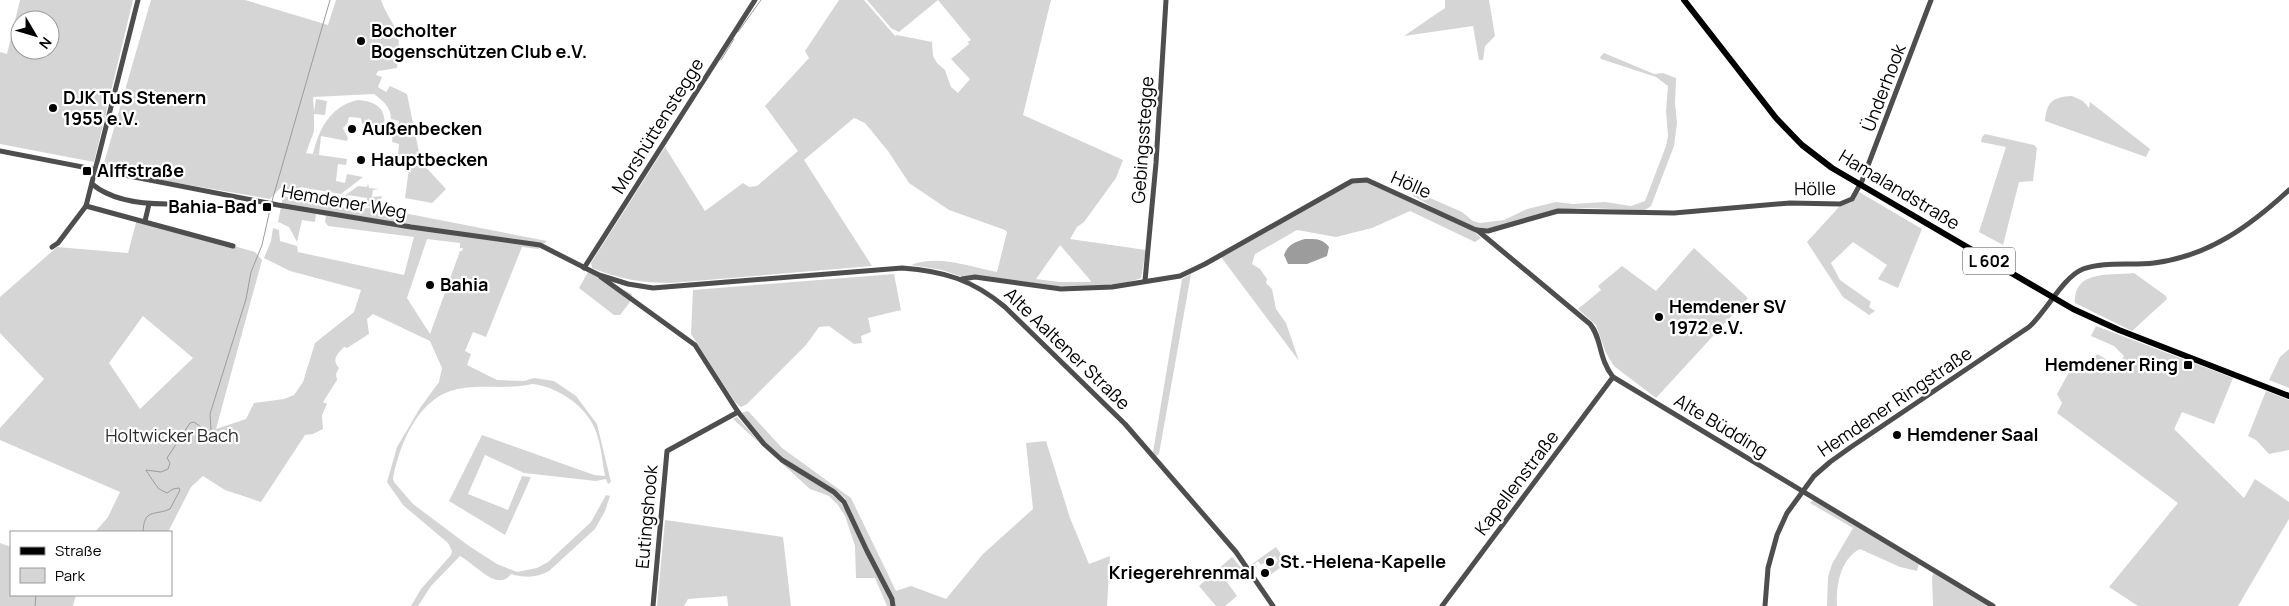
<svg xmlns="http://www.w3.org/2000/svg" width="2289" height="606" font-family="Manrope,sans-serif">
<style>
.green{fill:#d5d5d5;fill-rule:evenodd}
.water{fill:#9c9c9c}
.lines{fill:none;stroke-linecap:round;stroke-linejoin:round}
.stream{stroke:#9c9c9c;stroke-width:1}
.minor{stroke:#4e4e4e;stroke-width:5}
.major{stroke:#000;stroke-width:6}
.poi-dot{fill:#000;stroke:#fff;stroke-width:2}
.labels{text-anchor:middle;stroke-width:4.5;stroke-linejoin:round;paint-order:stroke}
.shield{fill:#fff;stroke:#4c4c4c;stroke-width:1}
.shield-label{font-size:16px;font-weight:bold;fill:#000}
.poi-label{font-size:18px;font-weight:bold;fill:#000;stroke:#fff;text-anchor:start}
.street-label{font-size:18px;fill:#000;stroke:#fff}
.park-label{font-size:18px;fill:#2c2c2c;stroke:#fff}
</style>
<rect width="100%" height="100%" fill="#fff"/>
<!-- green -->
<g class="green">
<path d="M20,0H133L94,162L0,144V52L7,54ZM20,20H50V50H20Z"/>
<path d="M151,0H245L328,25L336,0H381C385,13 396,26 398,36C400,46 398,57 397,68L378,71L376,75L382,77L378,87L386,92L390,86L407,94L421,162L446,189L432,203L405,198L409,168L397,165L399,144L392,142L393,132H397L399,121L391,119C391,107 383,101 374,94L313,97L314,112L316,99L327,101L325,115L314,114V131L306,153L347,159L346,165L338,164L336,181L345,183L347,174L363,177L341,194L300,187L299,192L294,191L287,195L283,193L286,182L270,199L102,170Z"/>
<path d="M839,0H864L895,36L897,35L932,42L933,56L937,63L945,70L951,87L958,93L970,79L951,59L969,44L968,42L971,40L938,0H1051L1023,115L1123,160L1116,178L1084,222L1077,227L1070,239L1146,250L1141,278C1093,297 1024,282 975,275L962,277L942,270L911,265C938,254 971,267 997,272L1007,232L1005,230L949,210L909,183L888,151L865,123L854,118L804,160L872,266L671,283C643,283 619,279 592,268L591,263L665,147L705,211L743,183L749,187L757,186L798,151L765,106L809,58L805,51ZM1060,245L1091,281L1090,282H1060L1036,279Z"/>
<polygon points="867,0 938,0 899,32 891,28"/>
<polygon points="1445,0 1489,0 1495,36 1485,46 1483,60 1479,60 1473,26 1404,36 1445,8"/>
<path d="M1604,53L1654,74L1663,73L1676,78L1675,103L1677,123L1674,146L1651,206L1645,210C1618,210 1583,206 1557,210C1533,213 1502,232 1479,228C1461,225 1430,205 1413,196L1414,191L1462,212L1473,221L1480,223L1504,220L1527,209L1556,202L1573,204L1605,202L1631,206L1645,201L1666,146L1668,136L1666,110L1668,86L1656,77L1601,59L1600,57Z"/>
<path d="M2072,96L2083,101L2089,108L2090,102L2150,149L2146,157L2045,121C2047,102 2052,97 2072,96Z"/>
<path d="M358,100C375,101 387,108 384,127L371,126L368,118V123L362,124L361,118L349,117L347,124L343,128L348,138L347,141L321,136L319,155L313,154C319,129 330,106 358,100Z"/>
<polygon points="1985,134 2034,145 2037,148 2033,181 2019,182 2003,245 1979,232 2006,147 1981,142 1982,137"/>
<polygon points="1367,182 1473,231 1481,238 1475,242 1410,211 1372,228 1336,237 1297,230 1255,254 1252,264 1260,269 1267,279 1266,283 1272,289 1276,309 1286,323 1299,361 1221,257 1353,183"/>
<path d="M368,183L369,188L379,189L373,190L372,197L382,196C379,203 375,207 367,206V198L347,195L346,200L340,199L358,186L367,187Z"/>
<polygon points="1859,192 1922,229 1898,288 1878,279 1887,265 1853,242 1831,263 1840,280 1871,302 1869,307 1875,311 1869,315 1843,297 1807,242 1839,207 1852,202"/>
<path d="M283,196L356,210L373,207L547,241L538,249L522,247L486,337L473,332L465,351L471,354L467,365L497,380L524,381L534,378L554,381L576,396L597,424L611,482L608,484L606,479L596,481L524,473L485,455L468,494L508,510L522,476L531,477L505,535L449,501L482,435L594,475L605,476C602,460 601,442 594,427C584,404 555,386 532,384C508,390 482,384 458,389C419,396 400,443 393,478L394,482L413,504L469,546L497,564L517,572L537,568L548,562L591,522L606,495L610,496L605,511L595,529L549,571C537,578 525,578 511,574C498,593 474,563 460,556L431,586L418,606H411L421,589L451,555L452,551L448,543L403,505L387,482L397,447L420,408L439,382L442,368L430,341L373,314L367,319L369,334L347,348L344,347C338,353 331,360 339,368L336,374L337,380L323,402L327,404L322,415L323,429L313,434L305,435L261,502L225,490L203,476L191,487L168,532H95L108,517L120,492L0,440V428L44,379L0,333V297L57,247L128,253L137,219L255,252L262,260L216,429L246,419L254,403L284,399L294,395L303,382L315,343L354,312L361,290L290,271L264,258L271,241L273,228L279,230L280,241L297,246L298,252L404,275L414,237L328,226L325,222L326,216L316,214L315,222L302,220L297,242L289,227L278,222ZM427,239L460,243V248H463L462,251H460L430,334L407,298ZM143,316L193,358L140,409L109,363Z"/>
<polygon points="1694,248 1748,298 1656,398 1614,366 1606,353 1596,325 1578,309 1601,290 1598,286 1622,266 1656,291"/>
<polygon points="588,272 632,294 630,302 620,315 614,315 579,288"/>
<path d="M2134,273L2166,296L2167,299L2132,331L2075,303C2074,269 2110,276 2134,273Z"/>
<polygon points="894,274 901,310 868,318 871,332 861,336 862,343 854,344 829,326 819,327 806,345 747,404 741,407 735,402 691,334 693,290"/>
<polygon points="1191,274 1159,454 1156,456 1153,452 1182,279"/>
<polygon points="2096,326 2233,378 2214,424 2182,412 2174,429 2244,498 2255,479 2289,502 2289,519 2238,606 2138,606 2109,587 2178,503 2057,413 2062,403 2057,394 2073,365 2079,369 2085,361 2090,364 2097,354 2118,366 2124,356 2114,346 2091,336"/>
<polygon points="2289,349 2289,388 2269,380 2280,357"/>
<polygon points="2266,391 2289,400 2289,450 2269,454 2256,440 2248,436"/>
<polygon points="748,411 782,448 851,498 896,591 911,586 946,599 983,554 1033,509 1026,443 1046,441 1070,518 1089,564 1110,556 1107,606 887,606 875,578 856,578 855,546 845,516 838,505 829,496 810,489 733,419 737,417 759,442 835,494 849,516 865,550 869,550 845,498 790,463 769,446 744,420 741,413"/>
<path d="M1814,500L1919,564L1917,571L1900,567L1860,549C1840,559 1836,586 1837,606H1827L1828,577L1832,564L1853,528L1810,503Z"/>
<polygon points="665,520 783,537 791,606 728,606 727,596 688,599 684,606 657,606"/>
<polygon points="0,543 11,547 11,595 76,595 73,606 0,606"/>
<polygon points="1276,547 1287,563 1263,580 1259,573 1262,571 1266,574 1266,566 1278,561 1275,556 1265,562 1264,564 1263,563 1261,565 1258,561 1255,563 1257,567 1255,569 1252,564"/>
<polygon points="1232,557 1243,570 1227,582 1237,596 1225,606 1216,606 1199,586"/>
<polygon points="1934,572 1992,606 1933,606 1932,577"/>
</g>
<!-- water -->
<path class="water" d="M1305,239C1315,239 1322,238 1329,247L1327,256L1307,264H1288L1284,255C1288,244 1295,242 1305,239Z"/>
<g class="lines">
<!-- stream -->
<g class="stream">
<polyline points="738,32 761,0"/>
<polyline points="721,60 734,39"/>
<polyline points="272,201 330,0"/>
<path d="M143,532C144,508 154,516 170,509L180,490L179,488L173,489L167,493L159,489C158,488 146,471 146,470L161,472L168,469L170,463L167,458L190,423L194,422L201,427L203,433L211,430L210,414L246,299L251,272L262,245L271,205"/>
<polyline points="35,606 36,595"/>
</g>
<!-- minor -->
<g class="minor">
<path d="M0,151L278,205L411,227L540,245L599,275L628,284L653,288L902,268C944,271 973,280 1005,307L1125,424L1236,552L1273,606"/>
<path d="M92,184C111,200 142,204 167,204"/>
<polyline points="86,206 233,246"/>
<polyline points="145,221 149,204"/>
<path d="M1477,230L1590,324C1602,338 1598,358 1613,377L1993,606"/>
<polyline points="52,247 58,243 86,206 138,0"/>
<polyline points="584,268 755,0"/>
<polyline points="601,277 695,345 738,412 764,444 782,460 834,492 844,502 867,551 892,599 893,606"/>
<polyline points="962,279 975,277 1061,289 1112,287 1180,276 1205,264 1352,181 1367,180 1476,230 1488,231 1558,211 1674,213 1790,203 1840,204 1852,199 1862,181 1931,0"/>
<polyline points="1145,281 1156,163 1166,0"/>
<polyline points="653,606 667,451 738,412"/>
<polyline points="1442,606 1613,377"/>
<path d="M1765,606L1768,568L1777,535L1787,513L1814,476L1830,462L1851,447L2029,327C2046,312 2063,277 2083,269C2104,261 2132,266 2154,263C2209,256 2250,226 2289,190"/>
</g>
<!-- major -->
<polyline class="major" points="1684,0 1776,118 1802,145 1832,168 2073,309 2119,330 2289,396"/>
</g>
<!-- markers -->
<g class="poi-dot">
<circle cx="361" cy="41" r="5"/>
<circle cx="53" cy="108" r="5"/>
<circle cx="352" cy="129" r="5"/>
<circle cx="361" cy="160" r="5"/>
<rect x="82" y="166" width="10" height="10" rx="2.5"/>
<rect x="262" y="202" width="10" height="10" rx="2.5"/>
<circle cx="430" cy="285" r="5"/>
<circle cx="1659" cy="317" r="5"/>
<rect x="2183" y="360" width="10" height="10" rx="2.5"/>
<circle cx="1897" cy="435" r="5"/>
<circle cx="1270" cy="562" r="5"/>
<circle cx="1265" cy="573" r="5"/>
</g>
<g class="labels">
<!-- shield labels -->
<rect class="shield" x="1963" y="247.5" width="52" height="27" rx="4"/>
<g class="shield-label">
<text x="1989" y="267">L 602</text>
</g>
<!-- poi labels -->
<g class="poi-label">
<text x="371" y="37">Bocholter<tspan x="371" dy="21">Bogenschützen Club e.V.</tspan></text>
<text x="63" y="104">DJK TuS Stenern<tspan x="63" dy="21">1955 e.V.</tspan></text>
<text x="362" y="135">Außenbecken</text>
<text x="371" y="166">Hauptbecken</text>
<text x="97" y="177">Alffstraße</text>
<text x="257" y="213" text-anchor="end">Bahia-Bad</text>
<text x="440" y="291">Bahia</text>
<text x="1669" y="313">Hemdener SV<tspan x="1669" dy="21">1972 e.V.</tspan></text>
<text x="2178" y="371" text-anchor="end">Hemdener Ring</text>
<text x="1907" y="441">Hemdener Saal</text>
<text x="1280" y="568">St.-Helena-Kapelle</text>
<text x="1255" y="579" text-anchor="end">Kriegerehrenmal</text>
</g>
<!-- street labels -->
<g class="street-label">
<text transform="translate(1884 88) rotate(-69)" y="6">Ünderhook</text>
<text transform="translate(658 126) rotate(-58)" y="6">Morshüttenstegge</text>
<text transform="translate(1143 140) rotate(-86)" y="6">Gebingsstegge</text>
<text transform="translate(1411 185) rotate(24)" y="6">Hölle</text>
<text transform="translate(1815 189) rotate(-1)" y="6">Hölle</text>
<text transform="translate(1899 190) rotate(31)" y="6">Hamalandstraße</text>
<text transform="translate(344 202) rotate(10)" y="6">Hemdener Weg</text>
<text transform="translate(1067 349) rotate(44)" y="6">Alte Aaltener Straße</text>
<text transform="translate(1895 402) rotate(-34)" y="6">Hemdener Ringstraße</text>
<text transform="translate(1721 426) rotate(31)" y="6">Alte Büdding</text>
<text transform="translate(1517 483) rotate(-53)" y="6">Kapellenstraße</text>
<text transform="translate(647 517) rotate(-85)" y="6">Eutingshook</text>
</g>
<!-- park labels -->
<g class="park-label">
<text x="172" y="442">Holtwicker Bach</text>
</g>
</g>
<!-- legend -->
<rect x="10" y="531" width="162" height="65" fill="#ffffff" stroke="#999999"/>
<rect x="20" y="547" width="25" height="8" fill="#000000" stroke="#999999"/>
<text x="55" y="556" font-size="15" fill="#000000">Straße</text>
<rect x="20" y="568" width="25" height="15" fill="#d5d5d5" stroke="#999999"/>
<text x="55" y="581" font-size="15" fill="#000000">Park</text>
<!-- north arrow -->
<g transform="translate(35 35) rotate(128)"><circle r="24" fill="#ffffff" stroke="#999999"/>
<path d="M0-4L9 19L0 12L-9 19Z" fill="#000000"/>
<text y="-8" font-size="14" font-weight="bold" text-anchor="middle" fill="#000000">N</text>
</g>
</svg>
